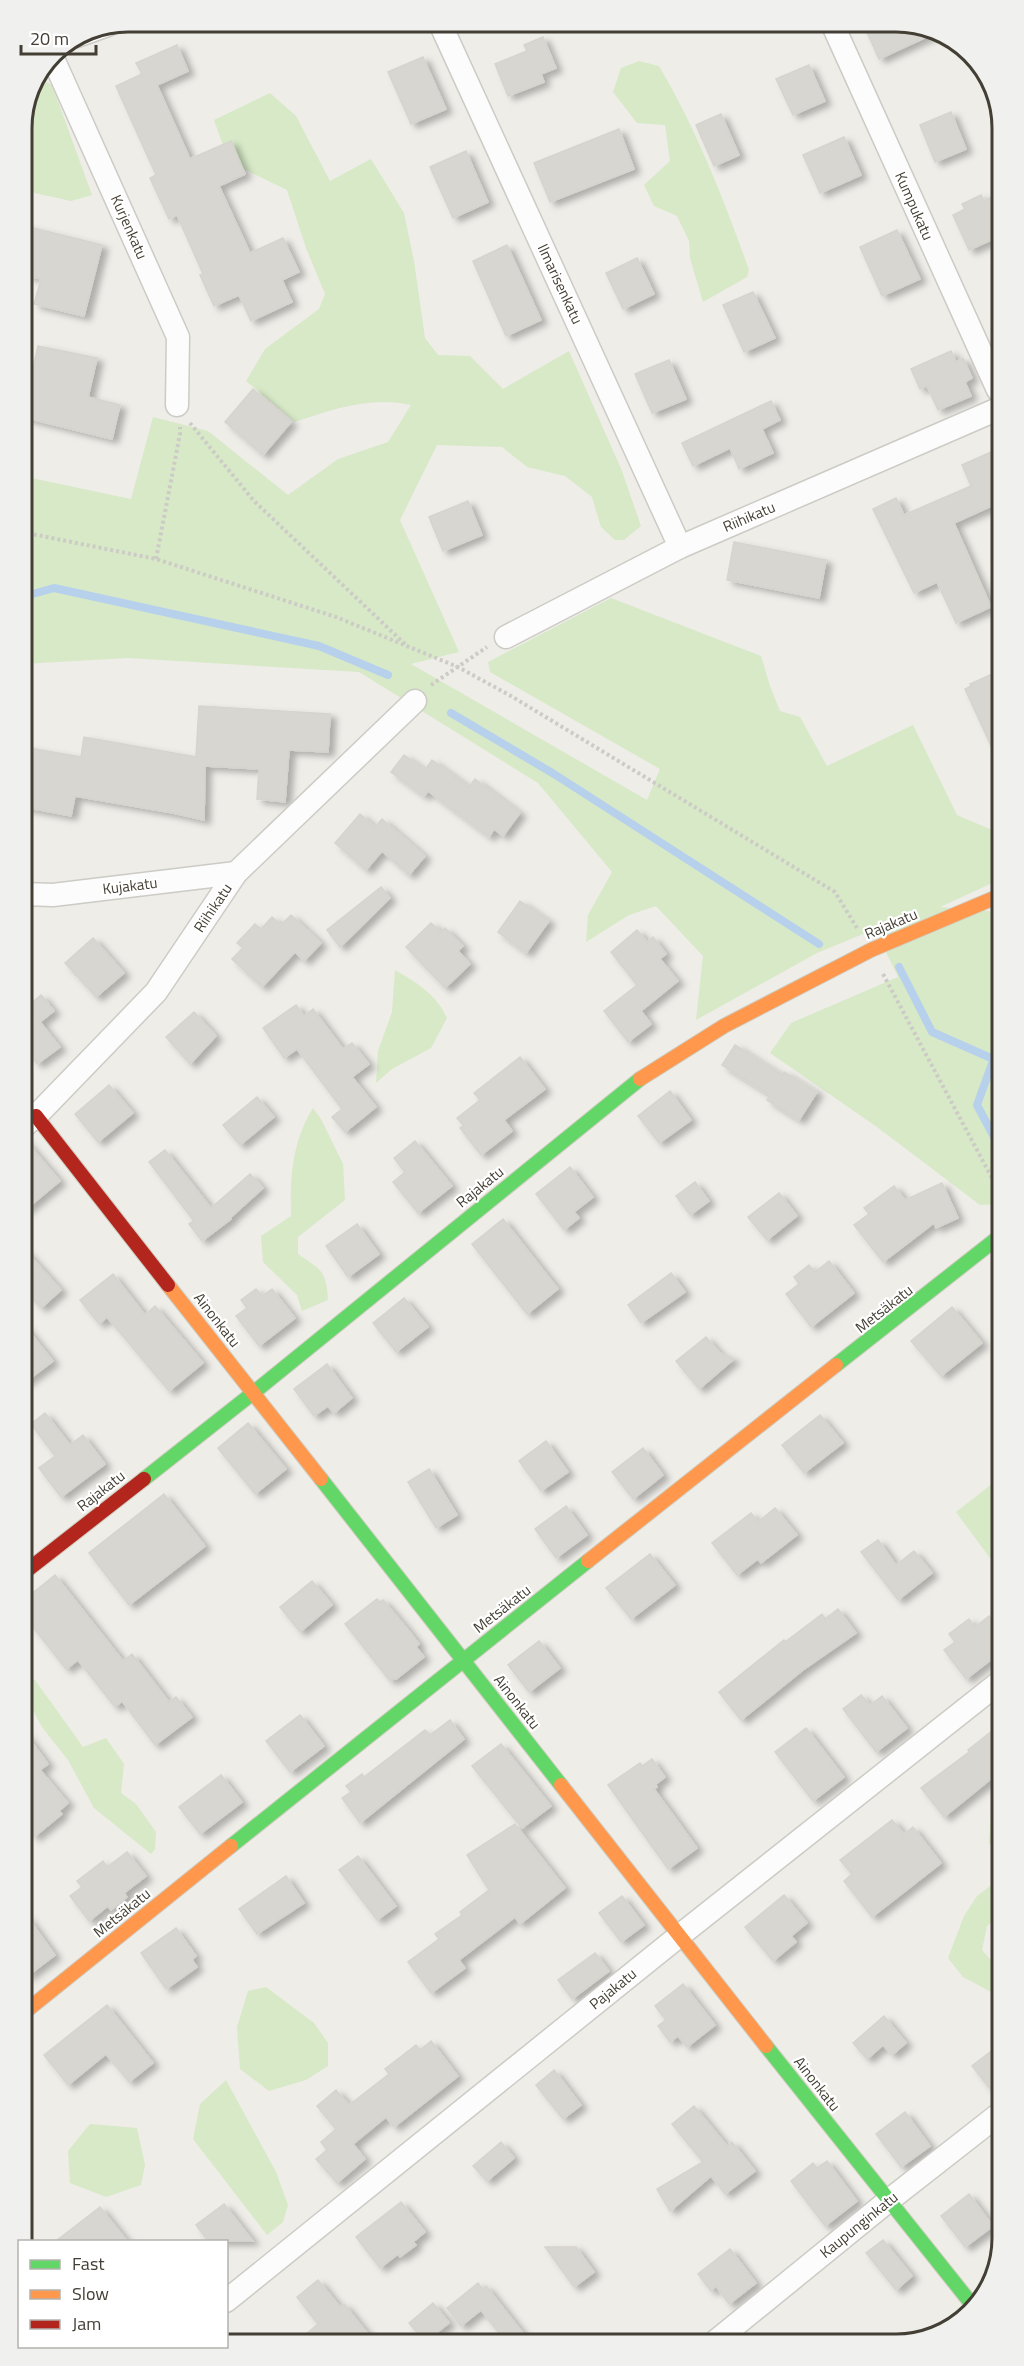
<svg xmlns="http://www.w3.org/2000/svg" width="1024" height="2366" font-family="'Titillium Web',sans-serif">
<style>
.green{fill:#d7e9c7}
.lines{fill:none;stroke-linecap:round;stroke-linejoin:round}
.stream{stroke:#b7d1ed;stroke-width:8}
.building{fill:#d8d6d0;stroke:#d6d4ce;stroke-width:1.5;filter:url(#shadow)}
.street-casing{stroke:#cccbc5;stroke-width:25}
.fast-casing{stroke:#ceccbf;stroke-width:16}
.slow-casing{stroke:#ceccbf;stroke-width:16}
.jam-casing{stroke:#ceccbf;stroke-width:16}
.path{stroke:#cdcbc6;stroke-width:4;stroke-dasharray:3 3;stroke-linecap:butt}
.street{stroke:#fcfcfc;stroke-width:22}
.fast{stroke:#63d668;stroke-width:14}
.slow{stroke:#ff974d;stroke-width:14}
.jam{stroke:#b3261e;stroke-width:14}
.labels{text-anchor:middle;stroke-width:4.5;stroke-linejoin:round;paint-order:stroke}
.street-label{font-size:15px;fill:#443f34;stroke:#fff}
.rim{fill:none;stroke:#443f34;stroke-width:3}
</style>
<defs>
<filter id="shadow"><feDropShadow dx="6" dy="4" stdDeviation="3" flood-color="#0004"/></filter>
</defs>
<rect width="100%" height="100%" fill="#eeede8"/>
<!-- green -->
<g class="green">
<path d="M639,61L659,66C697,130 724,200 749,270L747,277L703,302L690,258L689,241L677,216L654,206L644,185L670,161L665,125L637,123L613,92L621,68Z"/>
<polygon points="40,79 52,85 92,195 71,201 21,190 21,121"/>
<path d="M270,93L296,116L330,181L371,159L404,213L414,261L425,338L438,355L470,356L503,389L569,351L622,471L641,526L624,540H615L601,527L592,497L565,476L527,467L502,447L437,445L400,520L459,652L411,664L647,800L660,769L490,672L488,662L611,598L761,656L770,686L780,711L800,717L827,766L913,725L957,815L999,833V880L940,907L999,912L1000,1204L980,1205L877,1127L770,1053L791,1023L898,977L875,929L817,953L696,1020L703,956L656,906L629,915L586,942L588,915L612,872L538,783L359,672L128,658L23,664L22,476L131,499L153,417L208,431L288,495L338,459L388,442L411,405C371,396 333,409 295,422L246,381L265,349L319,309L325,294L306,248L287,190L229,162L214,120Z"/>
<path d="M395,970C417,983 436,994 447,1018L431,1048L392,1069L376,1083L378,1051L392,1012Z"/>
<path d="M313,1108L321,1119L343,1164L345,1200L298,1237V1254C322,1271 326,1270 328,1300L302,1311L297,1295L263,1262L261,1236L291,1216C290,1177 292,1142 313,1108Z"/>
<polygon points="1001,1477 1001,1573 956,1512"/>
<polygon points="25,1679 35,1680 83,1747 106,1738 124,1764 121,1793 136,1804 156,1832 155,1849 151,1854 94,1808 68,1760 42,1727 25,1695"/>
<polygon points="1002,1806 1002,1853 989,1843 991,1816"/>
<polygon points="1002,1877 1002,1913 987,1926 982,1950 1002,1973 1002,1991 993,1993 963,1977 948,1958 964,1916 977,1896"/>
<polygon points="266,1987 314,2023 328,2043 328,2066 306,2080 269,2091 240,2069 237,2027 248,1991"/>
<polygon points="226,2080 276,2172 288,2205 283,2222 267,2235 193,2139 200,2104"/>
<polygon points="90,2124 137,2128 145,2165 141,2185 106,2197 70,2183 68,2151"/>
</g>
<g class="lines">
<!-- stream -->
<g class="stream">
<polyline points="22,597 54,588 319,646 388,675"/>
<polyline points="451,713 554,774 819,944"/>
<polyline points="899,967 932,1032 1000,1062"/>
<polyline points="994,1058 977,1105 1000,1148"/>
</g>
</g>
<!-- building -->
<g class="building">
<polygon points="862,21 904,21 935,33 879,59"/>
<polygon points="543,37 556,68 541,74 544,82 508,96 495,64 527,51 524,45"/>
<polygon points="177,45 188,71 157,85 190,159 231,141 245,174 219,186 250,253 283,238 299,272 282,280 292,302 251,321 239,295 214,306 200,275 203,274 177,215 169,219 150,178 156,175 116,86 142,74 136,63"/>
<polygon points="423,57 446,109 411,124 388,72"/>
<polygon points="809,65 825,101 793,115 776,79"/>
<polygon points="951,112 966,149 935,162 920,125"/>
<polygon points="721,114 739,155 714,166 696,125"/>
<polygon points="619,129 634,169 550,202 534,163"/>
<polygon points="844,137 861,175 820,193 803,155"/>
<polygon points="466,151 488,202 453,218 430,167"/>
<polygon points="998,194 998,237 969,250 953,215 965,209 962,204 981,195 984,201"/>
<polygon points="21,225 102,245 84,316 34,304 41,279 26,275 29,263 22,262"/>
<polygon points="897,230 920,279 882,296 860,247"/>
<polygon points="507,245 541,320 506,336 473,261"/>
<polygon points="637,258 654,294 623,309 606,273"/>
<polygon points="753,292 775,338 744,352 723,305"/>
<polygon points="38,346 97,358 88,397 120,405 112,439 22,417 22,380 30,382"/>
<polygon points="951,351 956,362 963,358 972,378 965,382 971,396 938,410 927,386 920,389 911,369"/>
<polygon points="669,360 686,399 652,413 635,374"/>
<polygon points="253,389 291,422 263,455 225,422"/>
<polygon points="771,401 780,420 762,429 773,453 739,469 730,448 693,466 682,443"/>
<polygon points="998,449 998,503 954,523 991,607 956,623 937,582 914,593 873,509 896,498 904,515 971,486 962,465"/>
<polygon points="468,501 482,535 443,551 429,517"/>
<polygon points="734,542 826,560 819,598 727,580"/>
<polygon points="999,671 999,763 965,689 971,686 970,684"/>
<polygon points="199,706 330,714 328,752 289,750 285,802 257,799 259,769 205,766 204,820 173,813 75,796 71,816 23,807 23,747 81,757 84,737 196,757"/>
<polygon points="404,755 425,770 432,760 469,787 475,779 520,813 503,836 494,829 489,837 428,791 424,796 391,772"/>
<polygon points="360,814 375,827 382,819 425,856 409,875 382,851 366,870 335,843"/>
<polygon points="381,887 390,898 340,947 327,930"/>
<polygon points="520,901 549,921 526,953 498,932"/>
<polygon points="291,915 321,943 304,961 295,952 262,987 232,959 243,948 237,943 255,924 261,929 272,917 281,925"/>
<polygon points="431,923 441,932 445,928 463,946 458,951 470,964 445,988 406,947"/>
<polygon points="637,930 647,942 653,937 666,954 660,959 678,981 641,1011 651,1024 628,1042 604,1011 637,985 611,952"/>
<polygon points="93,938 124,973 96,997 65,963"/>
<polygon points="41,995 54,1011 40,1022 60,1047 37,1064 24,1046 23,1000 28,1006"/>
<polygon points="296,1005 304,1016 313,1009 343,1049 352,1043 369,1064 352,1077 376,1107 345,1132 332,1117 342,1109 297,1049 284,1058 263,1028"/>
<polygon points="194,1012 216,1036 190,1064 166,1037"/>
<polygon points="735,1045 782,1075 784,1072 817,1092 799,1120 767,1100 770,1095 722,1065"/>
<polygon points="520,1057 545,1089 504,1120 512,1131 481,1155 460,1128 464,1126 457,1118 480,1100 474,1093"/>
<polygon points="109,1085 133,1113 98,1142 75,1114"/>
<polygon points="670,1091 691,1120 659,1143 638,1116"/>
<polygon points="257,1097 274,1117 240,1145 223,1125"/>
<polygon points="24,1139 60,1181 24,1211"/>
<polygon points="415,1141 452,1186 418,1213 393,1182 405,1172 394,1158"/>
<polygon points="165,1150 211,1208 250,1174 263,1188 230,1218 231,1219 202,1241 189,1224 194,1221 149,1162"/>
<polygon points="570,1167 593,1197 574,1212 579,1218 564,1230 536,1194"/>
<polygon points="695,1182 709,1201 690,1215 676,1196"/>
<polygon points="942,1183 958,1218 936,1228 934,1223 883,1262 854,1225 869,1214 864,1208 894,1186 905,1200"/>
<polygon points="779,1193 797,1216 767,1240 748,1217"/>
<polygon points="503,1219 558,1289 527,1314 472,1244"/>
<polygon points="357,1224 379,1254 348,1277 326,1246"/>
<polygon points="24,1249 61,1290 41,1308 24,1290"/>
<polygon points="829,1261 854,1293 811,1327 786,1294 799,1284 794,1277 809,1265 815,1272"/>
<polygon points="671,1273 685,1292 641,1323 628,1305"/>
<polygon points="113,1274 145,1315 155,1306 203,1363 169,1391 107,1317 99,1324 80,1300"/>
<polygon points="256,1289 262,1296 272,1289 295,1318 259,1346 236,1316 247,1308 241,1300"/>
<polygon points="404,1298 428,1327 396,1352 373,1323"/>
<polygon points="952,1307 982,1343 941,1376 911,1341"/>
<polygon points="24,1325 53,1361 24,1383"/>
<polygon points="706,1337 720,1353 734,1359 699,1389 676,1361"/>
<polygon points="327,1364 352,1398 334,1413 328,1406 314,1416 294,1389"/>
<polygon points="45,1413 70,1445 83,1435 105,1464 61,1497 39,1468 55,1456 31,1424"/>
<polygon points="820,1415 843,1443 804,1473 782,1445"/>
<polygon points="248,1423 286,1469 255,1494 218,1448"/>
<polygon points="546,1441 568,1472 541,1491 519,1461"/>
<polygon points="643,1448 663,1475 633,1499 612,1472"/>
<polygon points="429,1469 457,1515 436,1528 408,1482"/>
<polygon points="164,1494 205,1546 129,1605 89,1553"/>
<polygon points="566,1506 587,1535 556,1558 535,1529"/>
<polygon points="775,1508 797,1535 761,1563 758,1559 737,1575 712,1543 751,1513 758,1522"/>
<polygon points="878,1540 896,1565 914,1551 932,1573 898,1600 861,1552"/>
<polygon points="650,1554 675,1585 631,1619 606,1588"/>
<polygon points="55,1575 123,1661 132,1654 169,1702 176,1697 192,1717 155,1745 122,1701 115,1707 78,1660 66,1669 25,1617 25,1599"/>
<polygon points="312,1581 332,1605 300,1632 280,1607"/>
<polygon points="377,1599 380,1602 383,1600 405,1626 419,1644 416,1647 424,1657 396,1679 394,1678 390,1681 345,1624"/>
<polygon points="838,1609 856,1633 803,1670 741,1720 719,1692 784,1640 785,1642 822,1614 825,1619"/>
<polygon points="989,1616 1001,1632 1001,1652 966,1679 944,1650 955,1642 949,1634 969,1619 975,1627"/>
<polygon points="539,1641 560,1668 529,1692 508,1665"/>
<polygon points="861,1695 870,1705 882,1696 907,1728 876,1752 843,1709"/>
<polygon points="300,1715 324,1746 290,1772 266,1741"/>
<polygon points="450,1720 464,1739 360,1823 342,1798 351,1792 346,1786 362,1774 364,1777 425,1730 430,1735"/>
<polygon points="1002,1723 1002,1770 944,1817 921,1788 969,1752 968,1750"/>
<polygon points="806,1728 844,1777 813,1801 775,1752"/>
<polygon points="25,1733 48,1764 40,1770 68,1803 59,1811 62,1814 34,1837 26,1827"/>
<polygon points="501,1744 551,1806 522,1828 472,1766"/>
<polygon points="652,1759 665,1777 656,1784 657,1787 654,1789 697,1848 668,1869 608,1785 640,1763 642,1766"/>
<polygon points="221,1775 242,1802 200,1834 179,1807"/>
<polygon points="892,1820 904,1834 913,1827 941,1863 872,1917 844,1881 852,1874 840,1860"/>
<polygon points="515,1824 565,1888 520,1924 515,1917 459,1960 465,1968 431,1993 408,1962 439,1939 435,1934 462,1915 460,1912 489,1890 467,1855"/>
<polygon points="127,1852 146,1876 124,1893 127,1897 111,1910 108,1906 89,1921 70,1896 82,1887 77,1881 103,1861 107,1867"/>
<polygon points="358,1856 396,1906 377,1920 339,1870"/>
<polygon points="286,1876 304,1903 257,1934 239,1909"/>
<polygon points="784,1895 807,1923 791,1936 796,1942 773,1961 745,1927"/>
<polygon points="622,1896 644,1925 621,1942 599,1913"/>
<polygon points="26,1915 55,1955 26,1977"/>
<polygon points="176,1928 196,1956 192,1960 197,1967 166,1989 141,1953"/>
<polygon points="595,1953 609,1971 572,1999 558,1980"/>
<polygon points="683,1984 715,2025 687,2047 678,2036 670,2042 658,2026 666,2020 655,2006"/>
<polygon points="107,2005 153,2063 129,2082 106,2054 68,2085 44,2055"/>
<polygon points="884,2016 906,2043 892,2055 883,2045 867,2059 853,2043"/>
<polygon points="431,2041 458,2076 394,2127 386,2117 353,2144 365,2159 337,2183 316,2159 327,2150 321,2142 336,2129 317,2106 336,2090 349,2105 389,2074 385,2069 416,2045 420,2050"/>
<polygon points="1002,2043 1003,2098 998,2099 972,2066"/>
<polygon points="554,2070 581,2105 563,2119 536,2085"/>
<polygon points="694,2106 727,2146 732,2142 755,2171 725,2194 711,2176 670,2211 657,2189 703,2162 672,2124"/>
<polygon points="905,2112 930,2146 901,2167 876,2134"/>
<polygon points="501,2142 514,2158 487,2181 473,2166"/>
<polygon points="827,2161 857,2201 825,2226 791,2181 813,2163 817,2168"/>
<polygon points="969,2194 993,2226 965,2247 941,2216"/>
<polygon points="401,2202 425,2232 413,2242 416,2245 400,2257 398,2254 380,2268 356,2237"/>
<polygon points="224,2204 253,2241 208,2241 196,2225"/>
<polygon points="100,2207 127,2241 56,2241"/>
<polygon points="883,2240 912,2276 896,2290 866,2253"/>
<polygon points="545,2247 576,2247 594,2272 574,2287"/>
<polygon points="730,2249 756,2283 729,2304 716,2286 711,2291 698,2274"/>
<polygon points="318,2280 340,2307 344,2304 375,2343 294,2344 318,2324 297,2297"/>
<polygon points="478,2283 482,2289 486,2286 530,2342 506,2342 481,2310 461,2326 447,2308"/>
<polygon points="433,2303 449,2323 425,2342 409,2323"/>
</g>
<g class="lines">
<defs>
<g id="street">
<polyline points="439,21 680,547"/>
<polyline points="831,21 998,390"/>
<polyline points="77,36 108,25"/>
<polyline points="51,54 178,337 177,405"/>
<polyline points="506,637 680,547 998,409"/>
<polyline points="23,894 53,895 236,873"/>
<polyline points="24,1126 36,1116 156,992 236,873 415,701"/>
<polyline points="226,2301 679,1936 1001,1681"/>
<polyline points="716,2341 888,2201 1003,2111"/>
</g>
<g id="fast">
<polyline points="836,1365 1000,1236"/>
<polyline points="144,1479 253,1393 640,1079"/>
<polyline points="321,1479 561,1785"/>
<polyline points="231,1846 588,1561"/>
<polyline points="766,2046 974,2307"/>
</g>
<g id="slow">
<polyline points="640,1079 724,1026 871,950 999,896"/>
<polyline points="168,1285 321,1479"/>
<polyline points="588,1561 836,1365"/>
<polyline points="561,1785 766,2046"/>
<polyline points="26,2011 231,1846"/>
</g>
<g id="jam">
<polyline points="36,1116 168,1285"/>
<polyline points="25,1572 144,1479"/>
</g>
</defs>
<!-- street casing -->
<use href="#street" class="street-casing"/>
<!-- fast casing -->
<use href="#fast" class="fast-casing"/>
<!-- slow casing -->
<use href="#slow" class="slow-casing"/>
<!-- jam casing -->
<use href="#jam" class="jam-casing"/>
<!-- path -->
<g class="path">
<polyline points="190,423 254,501 406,645"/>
<polyline points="22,532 156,559 336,617 458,667 511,696 835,892 857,928"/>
<polyline points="156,559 180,434 180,427"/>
<polyline points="431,685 487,647"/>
<polyline points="883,974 1000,1193"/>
</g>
<!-- street -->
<use href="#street" class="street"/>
<!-- fast -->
<use href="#fast" class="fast"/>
<!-- slow -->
<use href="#slow" class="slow"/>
<!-- jam -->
<use href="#jam" class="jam"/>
</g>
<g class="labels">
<!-- street labels -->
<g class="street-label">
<text transform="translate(914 206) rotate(66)" y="5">Kumpukatu</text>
<text transform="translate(129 227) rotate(66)" y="5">Kurjenkatu</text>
<text transform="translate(560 284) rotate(65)" y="5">Ilmarisenkatu</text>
<text transform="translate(749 517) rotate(-23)" y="5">Riihikatu</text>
<text transform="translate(130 886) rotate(-7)" y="5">Kujakatu</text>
<text transform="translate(213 908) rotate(-56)" y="5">Riihikatu</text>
<text transform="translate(891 924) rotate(-23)" y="5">Rajakatu</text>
<text transform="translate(480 1187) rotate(-39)" y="5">Rajakatu</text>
<text transform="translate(884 1309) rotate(-38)" y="5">Metsäkatu</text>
<text transform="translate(217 1320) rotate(52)" y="5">Ainonkatu</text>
<text transform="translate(101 1491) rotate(-38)" y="5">Rajakatu</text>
<text transform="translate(502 1609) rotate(-38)" y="5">Metsäkatu</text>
<text transform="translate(517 1702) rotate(52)" y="5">Ainonkatu</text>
<text transform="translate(122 1913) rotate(-39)" y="5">Metsäkatu</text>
<text transform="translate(613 1989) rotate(-39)" y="5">Pajakatu</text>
<text transform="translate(817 2084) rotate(52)" y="5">Ainonkatu</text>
<text transform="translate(859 2225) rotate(-39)" y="5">Kaupunginkatu</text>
</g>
</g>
<!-- crop -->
<path d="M0 0H1024V2366H0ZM128 32H896A96 96 0 0 1 992 128V2238A96 96 0 0 1 896 2334H128A96 96 0 0 1 32 2238V128A96 96 0 0 1 128 32Z" fill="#f0f0ef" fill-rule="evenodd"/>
<path class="rim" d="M128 32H896A96 96 0 0 1 992 128V2238A96 96 0 0 1 896 2334H128A96 96 0 0 1 32 2238V128A96 96 0 0 1 128 32Z"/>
<!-- legend -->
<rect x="18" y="2240" width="210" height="108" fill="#ffffff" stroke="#b4b2ae" stroke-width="1.5"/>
<rect x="30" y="2260" width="30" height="9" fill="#63d668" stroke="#b4b2ae" stroke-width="1.5"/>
<text x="72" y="2270" font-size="18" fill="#443f34">Fast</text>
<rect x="30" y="2290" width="30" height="9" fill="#ff974d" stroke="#b4b2ae" stroke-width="1.5"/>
<text x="72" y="2300" font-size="18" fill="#443f34">Slow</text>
<rect x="30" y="2320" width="30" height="9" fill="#b3261e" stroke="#b4b2ae" stroke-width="1.5"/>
<text x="72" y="2330" font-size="18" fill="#443f34">Jam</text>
<!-- scale -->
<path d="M21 45v9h75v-9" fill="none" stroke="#443f34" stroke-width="3"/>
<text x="30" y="45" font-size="18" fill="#443f34" stroke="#ffffff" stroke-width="4.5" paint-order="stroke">20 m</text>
</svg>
